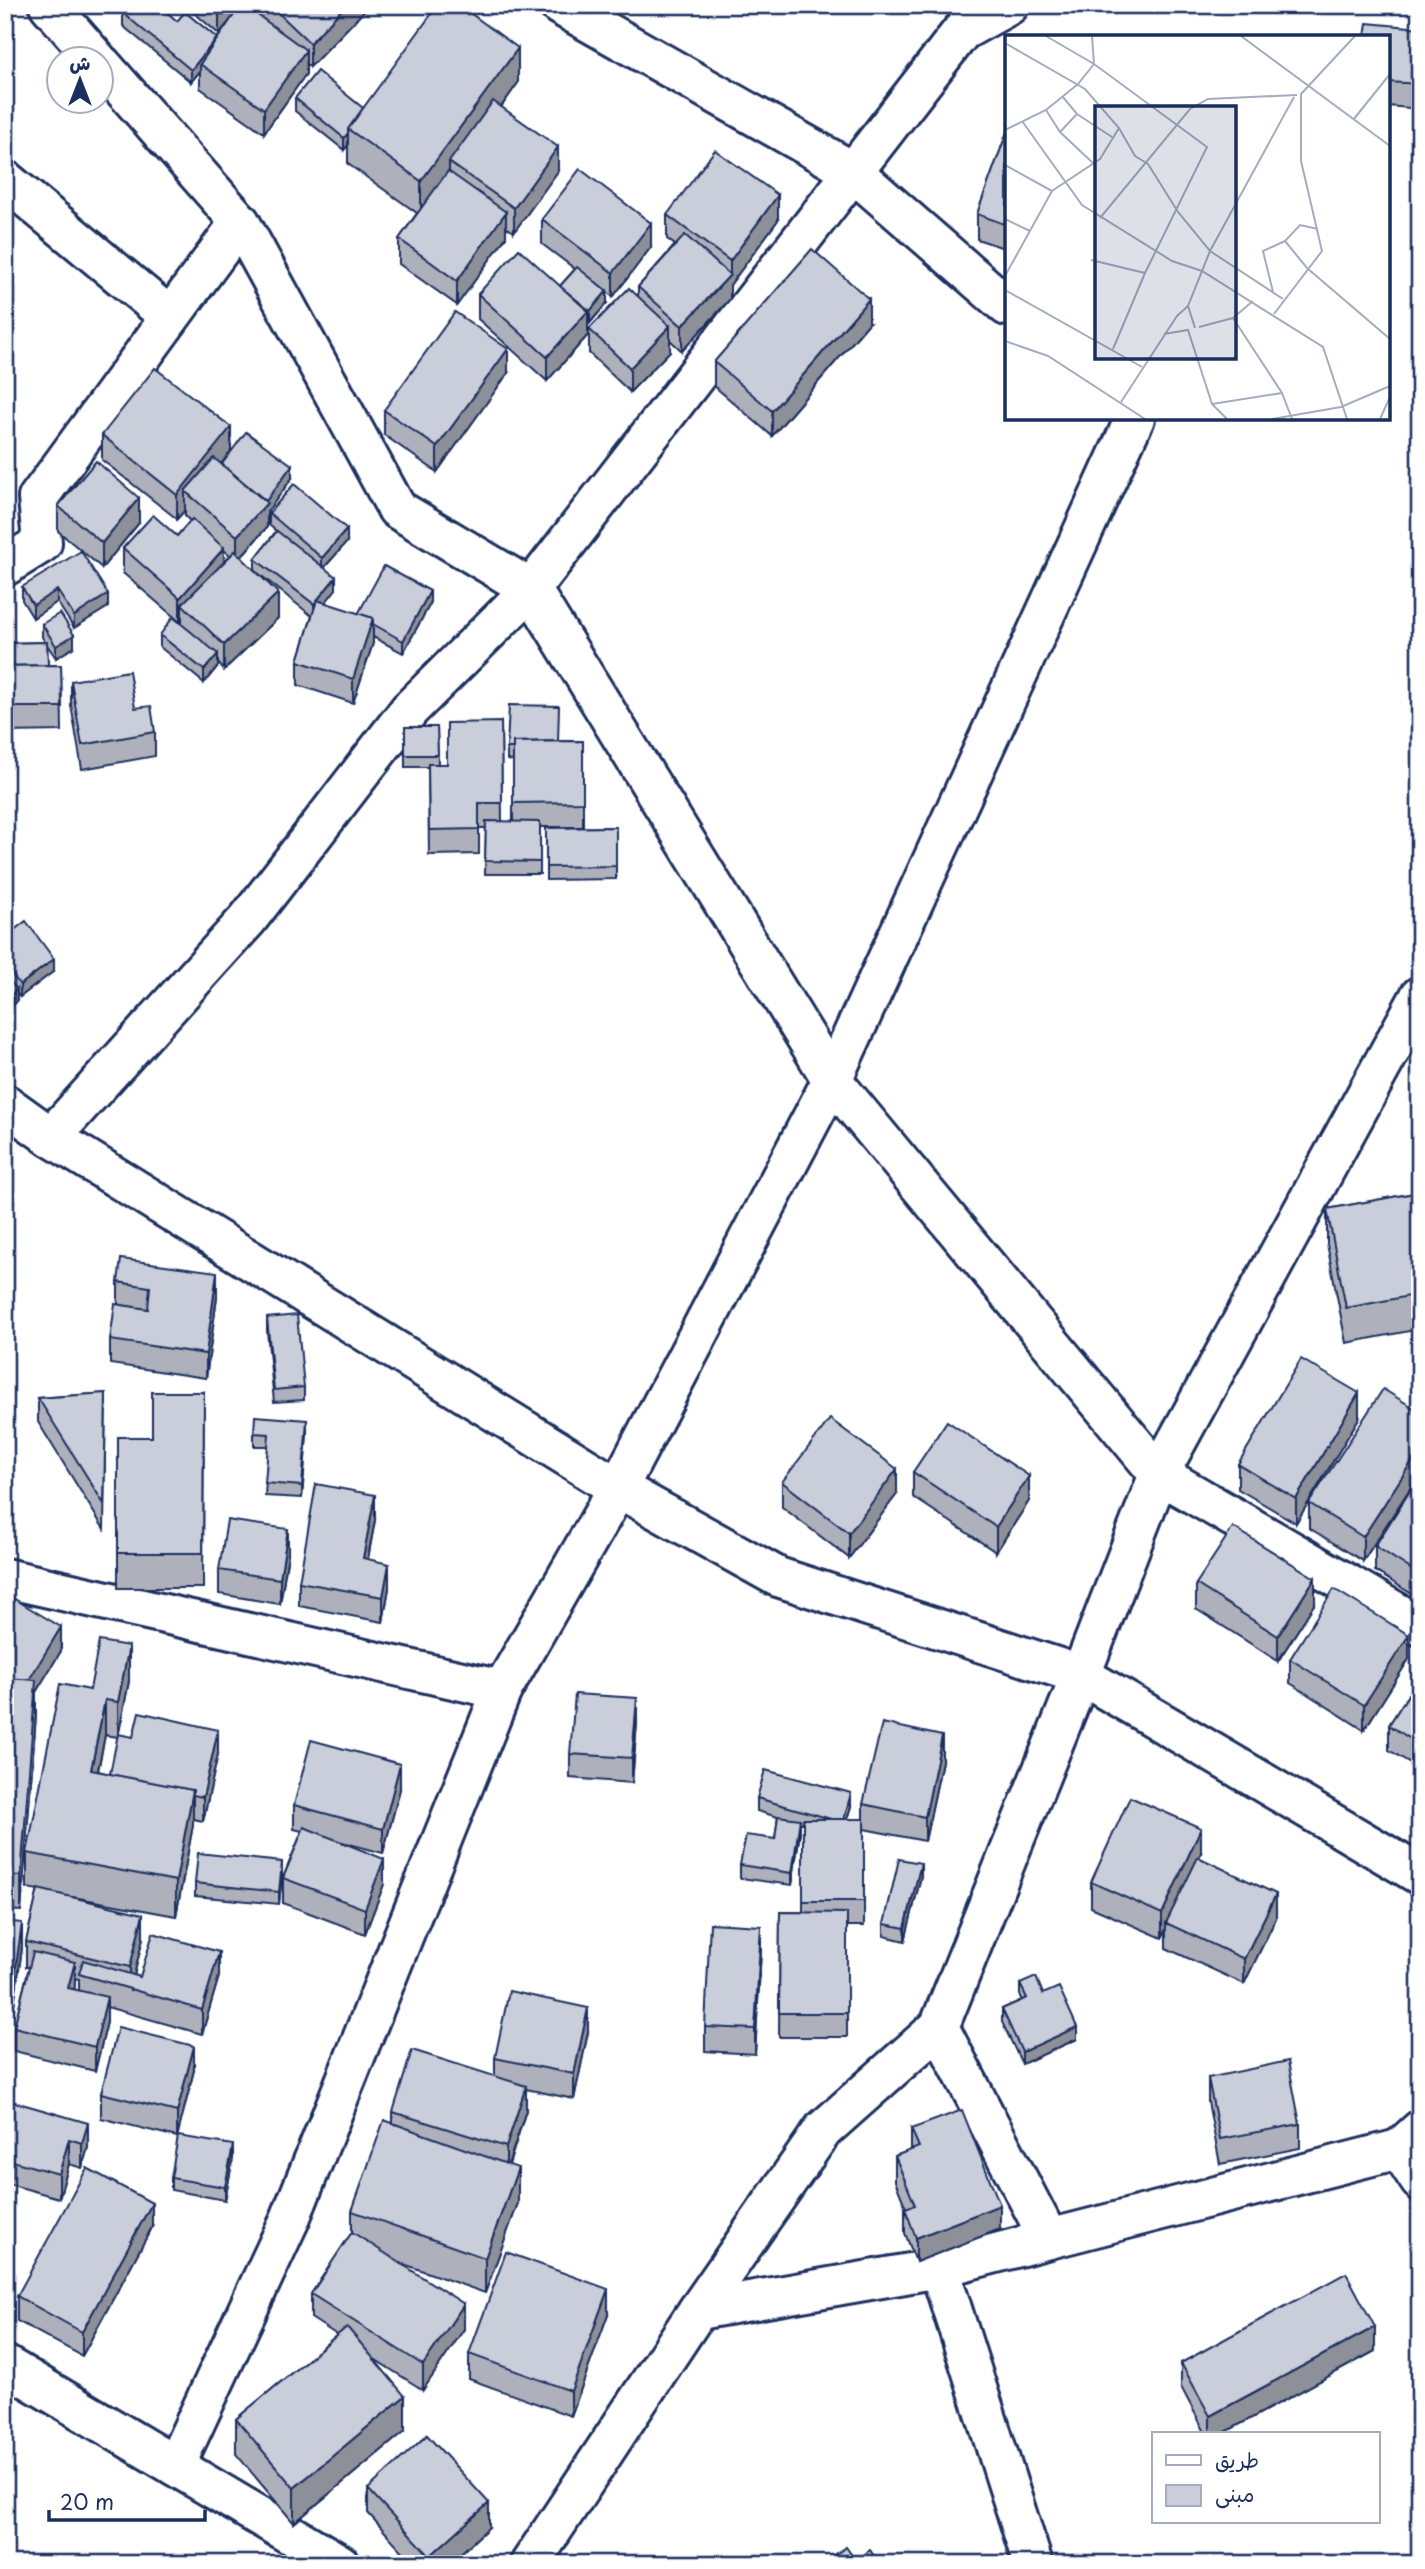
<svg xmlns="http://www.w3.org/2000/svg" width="1425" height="2569" font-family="'Playpen Sans','Playpen Sans Arabic',sans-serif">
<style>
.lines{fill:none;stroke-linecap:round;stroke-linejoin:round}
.minor-casing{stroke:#1b2f5e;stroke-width:44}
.minor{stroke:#fff;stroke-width:38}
.wall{fill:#aeb1bb;stroke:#1b2f5e;stroke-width:2;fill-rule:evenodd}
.shaded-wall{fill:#8d9099;stroke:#1b2f5e;stroke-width:2}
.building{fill:#caceda;stroke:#1b2f5e;stroke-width:2}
.inset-road{fill:none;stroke:#a4acbf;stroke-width:2}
.view{fill:#1b2f5e;fill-opacity:0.15;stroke:#1b2f5e;stroke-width:3.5}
.inset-edge{fill:none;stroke:#1b2f5e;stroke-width:3.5}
</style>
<rect width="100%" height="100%" fill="#fff"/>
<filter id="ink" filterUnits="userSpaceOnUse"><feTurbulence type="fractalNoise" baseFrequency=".0143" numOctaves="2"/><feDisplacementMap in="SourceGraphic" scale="14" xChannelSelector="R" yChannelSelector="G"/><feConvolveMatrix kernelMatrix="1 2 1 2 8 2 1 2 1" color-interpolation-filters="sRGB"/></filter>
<g filter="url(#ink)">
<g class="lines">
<defs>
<g id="minor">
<polyline points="49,5 97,60"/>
<polyline points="559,5 852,171 1007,306"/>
<polyline points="102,65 240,222 397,509 531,589 832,1080 1159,1474 1420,1626"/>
<polyline points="5,180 170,317"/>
<polyline points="5,566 42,543 38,498 240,222"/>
<polyline points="5,1104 51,1137 618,1488 778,1577 1081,1675 1420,1875"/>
<polyline points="51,1137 248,919 410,709 531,589 962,31 1009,5"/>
<polyline points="5,1578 502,1690 618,1488 832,1080 1135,418"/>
<polyline points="939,2027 1049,2239 939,2268"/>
<polyline points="1420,2130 1399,2149 1420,2181"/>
<polyline points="1049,2239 1399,2149"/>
<polyline points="698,2310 939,2268 1033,2564"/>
<polyline points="5,2365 340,2564"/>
<polyline points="175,2466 290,2219 502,1690"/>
<polyline points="530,2564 698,2310 823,2130 939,2027 1081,1675 1159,1474 1420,996"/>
</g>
</defs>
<!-- minor casing -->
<use href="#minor" class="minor-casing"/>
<!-- minor -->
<use href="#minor" class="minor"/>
</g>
<!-- wall -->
<g class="wall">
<polygon points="185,5 244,5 251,11 251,5 369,6 310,67 306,64 306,74 264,133 200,88 200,71 191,82 123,26 123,13 217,40 231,21 219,34"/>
<polygon points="1420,28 1420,109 1388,106 1388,37"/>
<polygon points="518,83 501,107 558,171 514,232 506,227 506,237 457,305 399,264 399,239 417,213 348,164 348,145 344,150 295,111 295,98 363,108"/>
<polygon points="1007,132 1007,249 977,239 977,214"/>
<polygon points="1420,181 1420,224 1416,224 1416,199"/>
<polygon points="667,215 778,220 730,285 730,299 682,351 670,340 670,351 630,392 589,353 589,329 638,296 638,287 675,245 667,239"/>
<polygon points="542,219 651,247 613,297 607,292 607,303 590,323 588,322 588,335 547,381 478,319 478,294 560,286 575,269 542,244"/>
<polygon points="869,323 772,436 714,386 714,362"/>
<polygon points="508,373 437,472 384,435 384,410"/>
<path d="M102,435L231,451L221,464L292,478L267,512V527L241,557L255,571V559L276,531L269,525V513L347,542L324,568L336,589L325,603L358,614L430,604L403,653L373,637V643L353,703L298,685V661L312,616L258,573L278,618L224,670L218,663V666L204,683L160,647V635L182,625V619L180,622L123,573V548L177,536L190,521L185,516V510L177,519L102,460ZM224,550L231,556L224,562Z"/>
<polygon points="58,506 139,523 102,568 58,531"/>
<polygon points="22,587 108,594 108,607 74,628 57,602 33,618 22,600"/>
<polygon points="42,624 74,647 56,658 47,645 48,665 61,665 62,731 5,732 5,643 45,642 42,637"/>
<polygon points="71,681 135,708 155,732 155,756 82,769 71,705"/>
<polygon points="501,722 502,822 513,822 513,761 507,760 507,748 559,741 583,741 583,827 540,827 540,874 485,874 486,828 479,828 479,854 429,855 428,767 405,767 405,727 437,727 438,764 447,764"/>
<polygon points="616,827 616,879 546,880 546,828"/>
<polygon points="5,937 54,971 20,997 17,994 17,1001 5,1014"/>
<polygon points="1420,1192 1420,1329 1346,1343 1327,1244 1327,1209"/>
<polygon points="118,1282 217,1297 206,1378 110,1364 110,1340 118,1305"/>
<polygon points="267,1318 304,1387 304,1400 274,1402 267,1331"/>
<polygon points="204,1392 203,1588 118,1588 118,1437 152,1437"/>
<polygon points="106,1393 104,1529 38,1422 38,1398"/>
<polygon points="1420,1412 1420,1473 1363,1561 1309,1528 1309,1503"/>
<polygon points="1359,1418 1296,1523 1238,1489 1238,1464"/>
<polygon points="254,1433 307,1433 302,1498 265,1496 268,1446 254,1446"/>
<polygon points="913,1472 1029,1501 996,1552 913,1497"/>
<polygon points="1420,1475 1420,1599 1375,1571 1375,1546"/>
<polygon points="782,1482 897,1494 849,1558 782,1507"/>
<polygon points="375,1520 368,1559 389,1588 383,1622 299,1606 299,1582"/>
<polygon points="288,1554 280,1604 219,1594 219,1570"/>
<polygon points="1196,1584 1315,1603 1278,1661 1196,1609"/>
<polygon points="5,1600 61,1651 36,1692 36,1715 21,1911 5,1910"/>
<polygon points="1290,1659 1409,1659 1364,1730 1290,1683"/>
<polygon points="1420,1676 1420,1769 1389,1750 1389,1725"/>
<path d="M129,1681L118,1737L105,1735L98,1771L110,1774L133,1737L218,1754L203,1821L193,1819V1825L176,1916L73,1897L143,1938L134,1975L140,1977L219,1976L202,2034L107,2007V2022L95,2071L14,2051V2027L29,1967H26V1942L38,1890L27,1888V1853L90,1690ZM75,1978L79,1979V1991L74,1989Z"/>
<polygon points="637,1723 632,1783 570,1778 570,1754"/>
<polygon points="942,1761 925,1841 864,1829 864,1926 847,1926 847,2037 779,2037 780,1912 803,1912 803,1823 800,1823 800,1832 792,1885 740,1878 740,1865 775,1839 778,1817 757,1811 757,1798 851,1806 847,1819 863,1819 863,1804"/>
<polygon points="400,1789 383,1853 342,1842 384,1884 365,1934 283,1903 283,1878 302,1831 294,1829 294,1805"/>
<polygon points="1201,1853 1199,1857 1276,1918 1244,1984 1166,1948 1166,1929 1162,1938 1091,1907 1091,1882"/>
<polygon points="282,1874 279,1904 195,1896 195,1883"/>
<polygon points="921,1876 905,1941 884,1936 884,1924"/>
<polygon points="5,1921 22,1948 12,2018 6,2018 5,2038"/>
<polygon points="761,1950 755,2054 705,2051 705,2027"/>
<polygon points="1020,1984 1043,1994 1077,2039 1022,2064 1002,2022 1002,2009 1022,2000 1020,1997"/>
<polygon points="588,2032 574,2099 526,2089 526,2110 509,2165 518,2203 485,2293 398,2262 464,2329 423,2390 371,2357 405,2431 294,2523 236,2454 236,2419 337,2335 311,2318 311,2294 352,2232 352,2211 393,2123 393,2112 495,2076 495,2058"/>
<polygon points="194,2070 177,2137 101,2118 101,2093"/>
<polygon points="1208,2078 1300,2124 1300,2148 1220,2164 1208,2102"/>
<polygon points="8,2100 88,2147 82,2168 69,2164 59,2198 5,2183 5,2111"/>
<polygon points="911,2129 1000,2229 916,2262 905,2233 905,2208 906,2208 895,2181 895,2156 911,2150"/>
<polygon points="233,2158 225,2200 171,2190 171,2178"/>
<polygon points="152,2227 82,2356 17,2321 17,2296"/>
<polygon points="608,2314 571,2416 469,2379 469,2354"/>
<polygon points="1375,2351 1222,2434 1206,2434 1181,2387 1181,2363"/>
<polygon points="368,2489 489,2527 449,2564 414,2564 368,2513"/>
</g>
<!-- shaded-wall -->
<g class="shaded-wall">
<polygon points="223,5 243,5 219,34 219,9"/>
<polygon points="346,5 369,6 310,67 310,43"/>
<polygon points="217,38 217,51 200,64 200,71 191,82 191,70"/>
<polygon points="518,48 518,83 457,168 449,162 449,178 421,216 421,181"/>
<polygon points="306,50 306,74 264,133 264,109"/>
<polygon points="348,133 348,145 344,150 344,138"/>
<polygon points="558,147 558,171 514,232 514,208"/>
<polygon points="778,195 778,220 730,285 730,299 682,351 682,326 730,275 730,261"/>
<polygon points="506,212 506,237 457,305 457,281"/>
<polygon points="651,223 651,247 613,297 613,273"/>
<polygon points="607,291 607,303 590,323 590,311"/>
<polygon points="869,299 869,323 772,436 772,411"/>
<polygon points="588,311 588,335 547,381 547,357"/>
<polygon points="670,326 670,351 630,392 630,368"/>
<polygon points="508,349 508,373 437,472 437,447"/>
<polygon points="231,427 231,451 194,499 185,491 185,510 177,519 177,495"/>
<polygon points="292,465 292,478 267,512 267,527 237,561 237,536 266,504 266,501"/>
<polygon points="139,498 139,523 102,568 102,543"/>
<polygon points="347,529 347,542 322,570 322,558"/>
<polygon points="224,548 224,572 182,604 182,619 180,622 180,598"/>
<polygon points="336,577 336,589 314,617 314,604"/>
<polygon points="57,590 57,602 33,618 33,605"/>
<polygon points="430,591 430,604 403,653 403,641"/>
<polygon points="278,593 278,618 224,670 224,645"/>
<polygon points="108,594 108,607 74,628 74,616"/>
<polygon points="373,618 373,643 353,703 353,679"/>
<polygon points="74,635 74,647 56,658 56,646"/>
<polygon points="218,654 218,666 204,683 204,670"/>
<polygon points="54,959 54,971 20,997 20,985"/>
<polygon points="17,989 17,1001 5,1014 5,1001"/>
<polygon points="217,1272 217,1297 206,1378 206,1354"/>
<polygon points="1359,1393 1359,1418 1296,1523 1296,1499"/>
<polygon points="307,1420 307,1433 302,1498 302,1486"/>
<polygon points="1420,1449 1420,1473 1363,1561 1363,1537"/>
<polygon points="897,1469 897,1494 849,1558 849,1533"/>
<polygon points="1029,1476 1029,1501 996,1552 996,1527"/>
<polygon points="375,1495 375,1520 363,1583 363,1558"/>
<polygon points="288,1529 288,1554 280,1604 280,1579"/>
<polygon points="389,1564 389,1588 383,1622 383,1597"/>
<polygon points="1315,1578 1315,1603 1278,1661 1278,1636"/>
<polygon points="61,1627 61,1651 36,1692 36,1715 21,1911 22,1690"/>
<polygon points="1409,1635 1409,1659 1364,1730 1364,1705"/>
<polygon points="129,1646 129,1681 118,1737 118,1702"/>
<polygon points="637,1698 637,1723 632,1783 632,1758"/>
<polygon points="105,1700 105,1735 91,1805 91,1770"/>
<polygon points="218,1730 218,1754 203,1821 203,1797"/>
<polygon points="942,1736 942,1761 925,1841 925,1817"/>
<polygon points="400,1764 400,1789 383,1853 383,1829"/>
<polygon points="193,1790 193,1825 176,1916 176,1881"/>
<polygon points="851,1793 851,1806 843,1834 843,1822"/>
<polygon points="800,1819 800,1832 792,1885 792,1873"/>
<polygon points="1201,1828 1201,1853 1168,1924 1166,1923 1166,1929 1162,1938 1162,1914"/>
<polygon points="384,1859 384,1884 365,1934 365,1909"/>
<polygon points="282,1862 282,1874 279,1904 279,1892"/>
<polygon points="921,1863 921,1876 905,1941 905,1928"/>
<polygon points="1276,1894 1276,1918 1244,1984 1244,1959"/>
<polygon points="143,1914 143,1938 130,1992 130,1967"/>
<polygon points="22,1923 22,1948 12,2018 12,1994"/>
<polygon points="761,1926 761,1950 755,2054 755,2029"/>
<polygon points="219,1952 219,1976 202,2034 202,2010"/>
<polygon points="75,1962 75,1986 68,2012 68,1988"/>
<polygon points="107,1997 107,2022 95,2071 95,2047"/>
<polygon points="6,2007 6,2031 5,2038 5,2014"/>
<polygon points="588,2008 588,2032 574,2099 574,2074"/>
<polygon points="1077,2027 1077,2039 1022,2064 1022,2052"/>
<polygon points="194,2046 194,2070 177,2137 177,2112"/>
<polygon points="526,2086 526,2110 506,2171 506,2147"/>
<polygon points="88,2123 88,2147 82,2168 82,2143"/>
<polygon points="69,2139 69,2164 59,2198 59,2174"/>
<polygon points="233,2145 233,2158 225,2200 225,2187"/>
<polygon points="518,2168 518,2203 485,2293 485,2258"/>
<polygon points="152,2203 152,2227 82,2356 82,2332"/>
<polygon points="1000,2205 1000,2229 916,2262 916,2238"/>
<polygon points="608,2289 608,2314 571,2416 571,2391"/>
<polygon points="464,2304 464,2329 423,2390 423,2365"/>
<polygon points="1375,2327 1375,2351 1222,2434 1210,2434 1210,2416"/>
<polygon points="405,2396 405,2431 294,2523 294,2488"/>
<polygon points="489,2503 489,2527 449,2564 430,2564 430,2556"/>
</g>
<!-- building -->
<g class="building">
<polygon points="131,5 159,5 177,21 185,12 217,38 191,70 123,13"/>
<polygon points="215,5 223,5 219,9"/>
<polygon points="241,5 244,5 306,50 264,109 200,64"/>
<polygon points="270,5 346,5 310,43"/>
<polygon points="438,5 459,5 518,48 421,181 348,129"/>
<polygon points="1367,23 1420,28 1420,84 1388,82 1388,37 1365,37"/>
<polygon points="317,71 363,108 348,129 348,133 344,138 295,98"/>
<polygon points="493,101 558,147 514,208 449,162"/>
<polygon points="1007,132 1007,225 977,214"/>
<polygon points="715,150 778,195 730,261 667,215"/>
<polygon points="580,169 651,223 613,273 542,219"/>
<polygon points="448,171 506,212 457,281 399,239"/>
<polygon points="1420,181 1420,200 1416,199"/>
<polygon points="685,235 730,275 682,326 638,287"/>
<polygon points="519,249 588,311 547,357 478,294"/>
<polygon points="812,249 869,299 772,411 714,362"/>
<polygon points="577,267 607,291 590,311 560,286"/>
<polygon points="629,288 670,326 630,368 589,329"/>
<polygon points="455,312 508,349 437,447 384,410"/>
<polygon points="155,368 231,427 177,495 102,435"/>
<polygon points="246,432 292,465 266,501 222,464"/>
<polygon points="214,458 267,503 237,536 185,491"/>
<polygon points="96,461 139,498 102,543 58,506"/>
<polygon points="294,484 347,529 322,558 269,513"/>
<polygon points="153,515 177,536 192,519 224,548 180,598 123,548"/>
<polygon points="277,531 336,577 314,604 255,559"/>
<polygon points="81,551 108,594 74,616 57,590 33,605 22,587"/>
<polygon points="235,551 278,593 224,645 182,604"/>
<polygon points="384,566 430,591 403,641 373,624 373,618 358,614"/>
<polygon points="317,600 373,618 353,679 298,661"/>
<polygon points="60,613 74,635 56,646 42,624"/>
<polygon points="173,617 218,654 204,670 160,635"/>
<polygon points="47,642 48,665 5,666 5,643"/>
<polygon points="61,665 62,707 5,707 5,666"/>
<polygon points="129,671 135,708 151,706 155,732 82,745 71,681"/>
<polygon points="509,705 559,706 558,741 513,742 513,748 507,748"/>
<polygon points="501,722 502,803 479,803 479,829 429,830 428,764 447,764 447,723"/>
<polygon points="405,727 437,727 438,755 405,755"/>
<polygon points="583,741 583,802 513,803 513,742"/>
<polygon points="486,821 540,822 540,862 485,861"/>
<polygon points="616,827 616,866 546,867 546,828"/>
<polygon points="26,921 54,959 20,985 5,965 5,937"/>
<polygon points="5,977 17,989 5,1001"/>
<polygon points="1420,1192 1420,1294 1346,1308 1327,1209"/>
<polygon points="121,1259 217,1272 206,1354 110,1340 115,1304 148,1309 150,1287 118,1282"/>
<polygon points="297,1315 304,1387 274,1390 267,1318"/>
<polygon points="1301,1359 1359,1393 1296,1499 1238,1464"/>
<polygon points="1383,1389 1420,1412 1420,1449 1363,1537 1309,1503"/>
<polygon points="152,1392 204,1392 203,1553 118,1553 118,1437 152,1437"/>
<polygon points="106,1393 104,1504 38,1398"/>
<polygon points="255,1416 307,1420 302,1486 265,1483 269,1434 254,1433"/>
<polygon points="830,1419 897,1469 849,1533 782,1482"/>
<polygon points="947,1421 1029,1476 996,1527 913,1472"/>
<polygon points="1420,1475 1420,1575 1375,1546"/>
<polygon points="316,1484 375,1495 363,1558 389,1564 383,1597 299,1582"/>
<polygon points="227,1520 288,1529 280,1579 219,1570"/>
<polygon points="1233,1527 1315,1578 1278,1636 1196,1584"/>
<polygon points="1334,1589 1409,1635 1364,1705 1290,1659"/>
<polygon points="8,1595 61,1627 29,1680 5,1678 5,1600"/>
<polygon points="99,1641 129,1646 118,1702 105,1700 91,1770 193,1790 176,1881 27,1853 60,1684 90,1690"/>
<polygon points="1420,1676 1420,1745 1389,1725"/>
<polygon points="5,1678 36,1680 21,1876 5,1875"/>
<polygon points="575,1694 637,1698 632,1758 570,1754"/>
<polygon points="139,1712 218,1730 203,1797 193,1795 193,1790 110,1774 118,1734 133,1737"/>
<polygon points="882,1723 942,1736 925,1817 863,1804"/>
<polygon points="311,1740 400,1764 383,1829 294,1805"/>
<polygon points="765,1770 851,1793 844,1819 831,1819 757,1798"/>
<polygon points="1130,1797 1201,1828 1162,1914 1091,1882"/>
<polygon points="778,1816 800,1819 792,1873 740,1865 746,1835 775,1839"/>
<rect x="803" y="1819" width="61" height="82"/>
<polygon points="304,1827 384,1859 365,1909 283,1878"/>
<polygon points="198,1853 282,1862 279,1892 195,1883"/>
<polygon points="1198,1857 1276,1894 1244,1959 1166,1923"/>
<polygon points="899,1859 921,1863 905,1928 884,1924"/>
<polygon points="38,1889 143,1914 130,1967 26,1942"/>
<polygon points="780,1912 847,1913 847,2013 779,2013"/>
<polygon points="5,1921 22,1923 12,1994 5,1993"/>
<polygon points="710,1923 761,1926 755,2029 705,2027"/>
<polygon points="153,1933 219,1952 202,2010 79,1974 83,1960 140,1977"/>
<polygon points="33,1952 75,1962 68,1988 107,1997 95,2047 14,2027"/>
<polygon points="1036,1977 1043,1994 1059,1987 1077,2027 1022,2052 1002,2009 1027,1998 1020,1984"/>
<polygon points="509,1991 588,2008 574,2074 495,2058"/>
<polygon points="118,2027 194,2046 177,2112 101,2093"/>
<polygon points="412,2050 526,2086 506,2147 393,2112"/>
<polygon points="1288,2061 1300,2124 1220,2139 1208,2078"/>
<polygon points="8,2100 88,2123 82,2143 69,2139 59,2174 5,2159 5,2138 8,2128 5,2127 5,2111"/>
<polygon points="962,2110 1000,2205 916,2238 905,2208 915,2205 895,2156 919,2147 911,2129"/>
<polygon points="384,2120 518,2168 485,2258 352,2211"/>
<polygon points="178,2136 233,2145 225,2187 171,2178"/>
<polygon points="87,2168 152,2203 82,2332 17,2296"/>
<polygon points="352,2232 464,2304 423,2365 311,2294"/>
<polygon points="506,2252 608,2289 571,2391 469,2354"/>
<polygon points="1346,2273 1375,2327 1210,2416 1181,2363"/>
<polygon points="347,2327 405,2396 294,2488 236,2419"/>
<polygon points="427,2435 489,2503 430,2556 368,2489"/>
<polygon points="846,2547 856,2561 870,2550 879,2564 822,2564"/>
</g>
</g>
<!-- overview -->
<g transform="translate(1005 35)">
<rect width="385" height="385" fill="#fff"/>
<path class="inset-road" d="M41,1L89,29L202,112L140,238L86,225M236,1L385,111M0,8L80,54L114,93L130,121L143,129L173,177L205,216L278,264M57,61L72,79L107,102M41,75L55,97L88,128M348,85L385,39M17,86L77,170L167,226L197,236L318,312L342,384M0,95L41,75L73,49L89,29L87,1M55,97L72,79M0,130L47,156M95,183L185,74L203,64L292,60M0,184L25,196M313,194L295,190L280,206L302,233L385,304M0,241L47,156L95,124L114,93M0,255L137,332M268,257L258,216L280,206M248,266L228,283L277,358L287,384M183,271L190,293M269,279L317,216L296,126V59L350,1M194,292L228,283M159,299L183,295L207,369L222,384M0,306L43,321L140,384M108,314L140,238M116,367L172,281L183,271L205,216L289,62M207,369L277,358M267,384L336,372L385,351M375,384L385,362"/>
<path class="view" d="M90,71H231V324H90Z"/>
<rect width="385" height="385" class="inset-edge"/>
</g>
<!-- margin -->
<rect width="1425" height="2569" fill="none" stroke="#fff" stroke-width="28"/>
<rect x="14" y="14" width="1397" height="2541" fill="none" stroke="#1b2f5e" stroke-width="2.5" filter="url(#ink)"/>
<!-- legend -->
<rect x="1152" y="2432" width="228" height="91" fill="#ffffff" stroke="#a4acbf" stroke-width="2"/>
<rect x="1166" y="2455" width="35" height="10" fill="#ffffff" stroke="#a4acbf" stroke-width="2"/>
<text x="1215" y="2468" font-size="21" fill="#1b2f5e">طريق</text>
<rect x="1166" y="2485" width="35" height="21" fill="#caceda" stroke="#a4acbf" stroke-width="2"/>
<text x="1215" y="2502" font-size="21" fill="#1b2f5e">مبنى</text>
<!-- north arrow -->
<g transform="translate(80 80)"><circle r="33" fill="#ffffff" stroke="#a4acbf" stroke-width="2"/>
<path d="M0-5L12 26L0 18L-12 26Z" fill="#1b2f5e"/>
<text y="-10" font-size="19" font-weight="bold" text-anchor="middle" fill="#1b2f5e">ش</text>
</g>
<!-- scale -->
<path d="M49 2510v10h156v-10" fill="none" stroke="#1b2f5e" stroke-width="3.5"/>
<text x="60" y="2510" font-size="21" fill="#1b2f5e" stroke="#ffffff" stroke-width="5" paint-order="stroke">20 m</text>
</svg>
